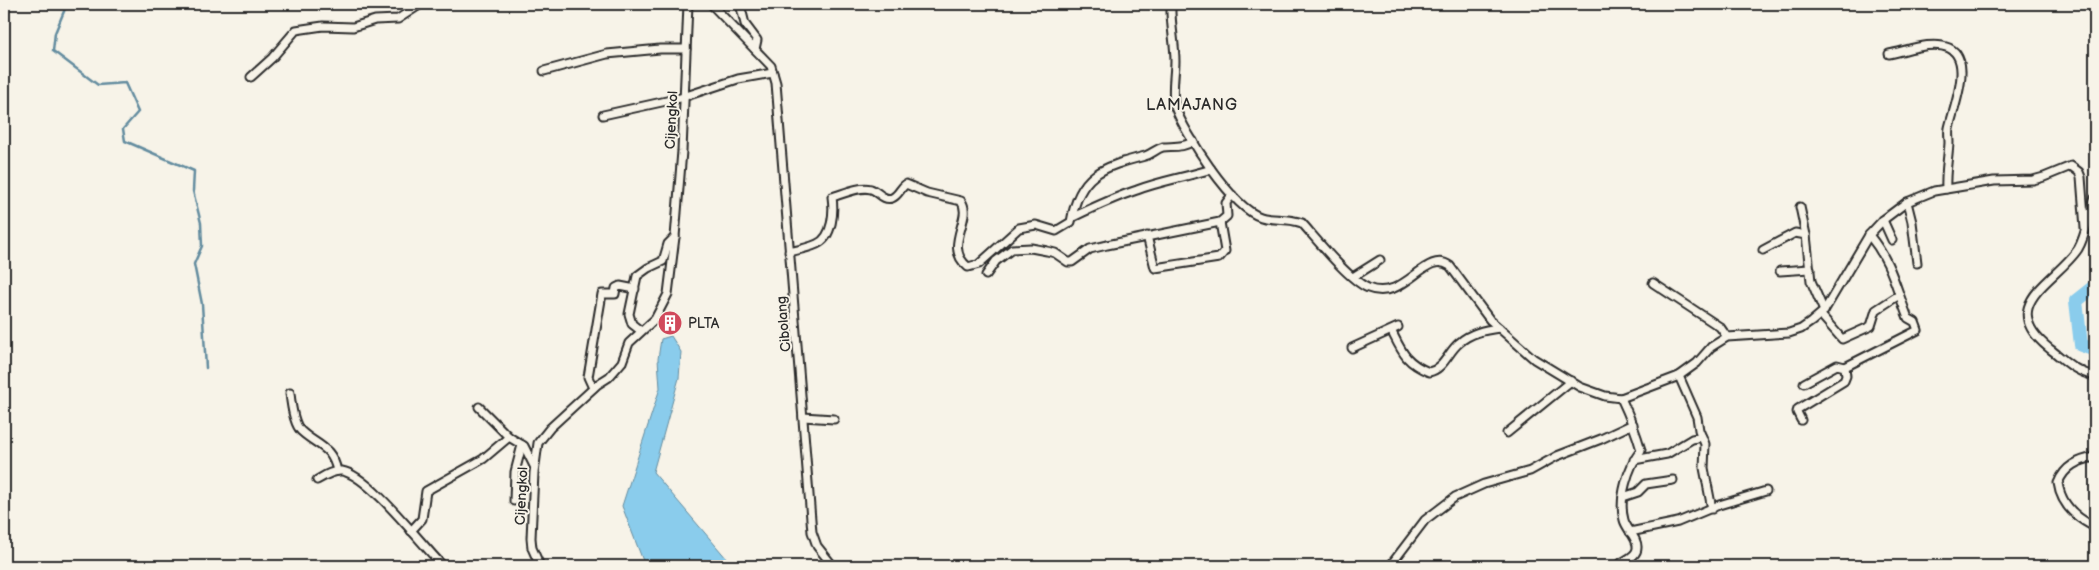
<svg xmlns="http://www.w3.org/2000/svg" width="2099" height="570" font-family="'Balsamiq Sans',sans-serif">
<style>
.water{fill:#8accec;stroke:#648c9f}
.lines{fill:none;stroke-linecap:round;stroke-linejoin:round}
.stream{stroke:#648c9f;stroke-width:2.5}
.river{stroke:#8accec;stroke-width:14}
.street-casing{stroke:#2b2b2b;stroke-width:11}
.street{stroke:#f7f3e8;stroke-width:7}
.labels{text-anchor:middle;stroke-width:4;stroke-linejoin:round;paint-order:stroke}
.street-label{font-size:14px;fill:#2b2b2b;stroke:#f7f3e8}
.poi-label{font-size:14px;fill:#2b2b2b;stroke:#f7f3e8;text-anchor:start}
.quarter-label{font-size:16px;letter-spacing:1px;fill:#2b2b2b;stroke:#f7f3e8}
</style>
<rect width="100%" height="100%" fill="#f7f3e8"/>
<filter id="ink" filterUnits="userSpaceOnUse"><feTurbulence type="fractalNoise" baseFrequency=".02" numOctaves="2"/><feDisplacementMap in="SourceGraphic" scale="10" xChannelSelector="R" yChannelSelector="G"/><feConvolveMatrix kernelMatrix="1 2 1 2 8 2 1 2 1" color-interpolation-filters="sRGB"/></filter>
<g filter="url(#ink)">
<!-- water -->
<polygon class="water" points="671,336 681,352 679,378 653,472 733,566 645,566 622,506 660,388 658,359 661,339"/>
<g class="lines">
<!-- stream -->
<polyline class="stream" points="67,4 55,33 53,51 98,85 125,83 138,112 123,129 125,141 194,171 193,191 201,223 202,246 194,264 202,304 206,368"/>
<!-- river -->
<polyline class="river" points="2095,286 2076,301 2081,345 2095,350"/>
<defs>
<g id="street">
<polyline points="711,4 771,66 776,83 812,532 817,546 833,566"/>
<polyline points="740,4 745,24 757,40 755,49"/>
<path d="M1171,4C1170,23 1175,42 1175,61C1175,75 1171,93 1175,107C1185,134 1232,208 1261,217C1273,221 1286,217 1302,223C1317,240 1348,279 1368,288C1405,303 1425,248 1450,266L1490,320L1534,359L1580,387L1605,396L1621,398L1679,376L1697,363L1711,347L1727,337L1789,333L1801,329L1811,322L1824,311L1869,235L1883,220L1907,202L1934,191L1994,181L2033,180L2044,177L2071,166L2079,172L2081,177L2085,228"/>
<path d="M1889,54C1906,51 1932,40 1949,48C1974,60 1953,109 1949,128C1948,133 1949,138 1949,143C1948,159 1945,173 1946,189"/>
<polyline points="544,71 607,54 660,49 686,49"/>
<polyline points="251,77 272,58 296,30 323,26 353,27 375,20 398,19 421,4"/>
<polyline points="603,115 680,98 738,79 773,73"/>
<path d="M2095,198C2088,214 2087,234 2078,249C2056,282 1994,305 2050,349C2066,361 2075,372 2095,376"/>
<polyline points="1907,202 1912,222 1917,263"/>
<polyline points="1800,207 1806,235 1811,281 1824,311"/>
<path d="M1073,217C1094,207 1115,197 1137,190C1161,181 1187,177 1211,169"/>
<polyline points="1883,220 1892,240"/>
<polyline points="1147,236 1155,268 1219,258 1225,251 1220,222"/>
<polyline points="1763,250 1795,233 1806,235"/>
<path d="M789,252C798,250 808,248 817,244C833,237 834,211 832,197C843,194 859,186 871,189C878,191 883,201 892,198C899,195 900,188 906,184L927,193L961,201C974,218 942,246 968,267L979,264L1019,228L1036,225L1056,231L1071,222C1079,174 1102,167 1145,156C1152,154 1156,149 1163,147C1173,146 1184,148 1193,141"/>
<polyline points="1780,271 1810,269"/>
<polyline points="986,275 996,261 1012,249 1031,248 1047,251 1055,253 1068,262 1072,262 1090,249 1107,245 1220,222 1227,216 1226,203 1232,195"/>
<polyline points="1353,277 1380,260"/>
<polyline points="1653,283 1720,327 1727,337"/>
<polyline points="1821,315 1842,339 1871,326 1876,310 1899,295"/>
<polyline points="641,331 632,324 629,314 637,276 648,268 663,261 668,244 675,237"/>
<path d="M1392,332C1402,352 1406,363 1429,372C1444,369 1448,352 1459,343C1470,333 1484,330 1499,328"/>
<polyline points="1352,348 1398,327"/>
<path d="M1845,367L1918,330L1915,322L1908,318C1895,286 1892,263 1869,235"/>
<polyline points="1679,376 1697,417 1699,430 1705,444 1704,468 1712,509"/>
<polyline points="593,388 588,377 602,294 615,294 616,288 620,286 635,289"/>
<path d="M290,393C291,403 294,424 301,431C317,446 332,446 337,471"/>
<path d="M1621,398C1629,415 1636,432 1641,450C1628,467 1618,499 1624,520C1626,529 1638,538 1637,548C1637,556 1627,559 1621,563L1622,566"/>
<polyline points="479,407 509,437 524,446 534,466"/>
<polyline points="803,417 834,419"/>
<polyline points="1801,420 1797,412 1798,409 1844,381 1846,376 1845,367 1837,365 1804,383"/>
<polyline points="1507,433 1571,381"/>
<path d="M2095,457C2078,460 2065,466 2058,483C2061,505 2076,518 2095,527"/>
<polyline points="1634,460 1667,454 1692,439 1702,437"/>
<path d="M317,480C324,476 333,470 342,471C369,475 422,545 443,566"/>
<polyline points="1623,497 1638,492 1646,484 1673,480"/>
<polyline points="514,501 515,472 522,445"/>
<polyline points="411,531 422,519 426,491 483,459 509,437"/>
<polyline points="1630,532 1678,522 1719,505 1766,491"/>
<polyline points="540,566 532,548 531,538 534,473 538,443 550,428 598,384 609,377 622,362 629,343 655,319 668,294 675,237 682,151 688,4"/>
<polyline points="1390,566 1425,520 1455,497 1484,484 1530,471 1557,456 1601,439 1633,424"/>
</g>
</defs>
<!-- street casing -->
<use href="#street" class="street-casing"/>
<!-- street -->
<use href="#street" class="street"/>
</g>
</g>
<!-- icons -->
<defs>
<symbol id="building-disc" viewBox="-11 -11 22 22"><circle r="9.5" fill="#d1495b" stroke="#f7f3e8"/><path d="M-4-6H4V6H1V3H-1V6H-4ZM-2.5-4.3h1.7v1.8h-1.7ZM.8-4.3h1.7v1.8H.8ZM-2.5-1h1.7V.8h-1.7ZM.8-1h1.7V.8H.8Z" fill="#fff"/></symbol>
</defs>
<g fill-rule="evenodd">
<use href="#building-disc" x="656" y="309" width="28" height="28"/>
</g>
<g class="labels">
<!-- street labels -->
<g class="street-label">
<text transform="translate(671 120) rotate(-87)" y="5">Cijengkol</text>
<text transform="translate(783 324) rotate(-95)" y="5">Cibolang</text>
<text transform="translate(521 496) rotate(-87)" y="5">Cijengkol</text>
</g>
<!-- poi labels -->
<g class="poi-label">
<text x="688" y="328">PLTA</text>
</g>
<!-- quarter labels -->
<g class="quarter-label">
<text x="1192" y="110">LAMAJANG</text>
</g>
</g>
<!-- margin -->
<rect width="2099" height="570" fill="none" stroke="#f7f3e8" stroke-width="20"/>
<rect x="10" y="10" width="2079" height="550" fill="none" stroke="#2b2b2b" stroke-width="2" filter="url(#ink)"/>
</svg>
